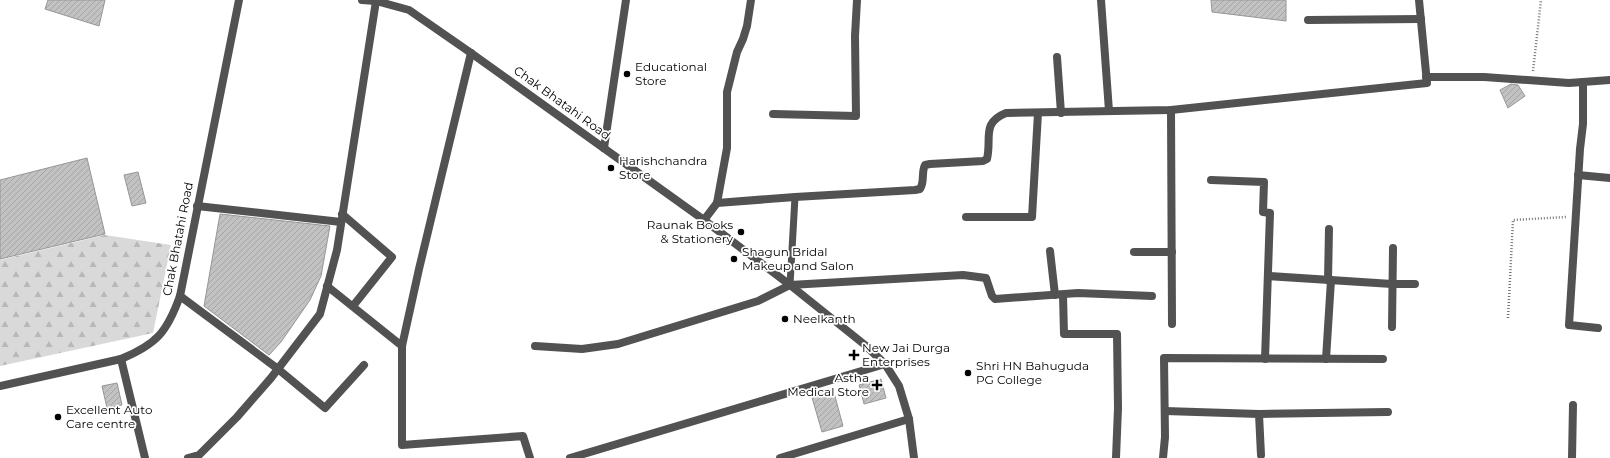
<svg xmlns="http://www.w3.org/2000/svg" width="1610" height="458" font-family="Montserrat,sans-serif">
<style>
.forest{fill:url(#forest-firs)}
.building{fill:url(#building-hatch);stroke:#969696}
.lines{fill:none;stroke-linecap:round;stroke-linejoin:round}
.path{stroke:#747474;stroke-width:2.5;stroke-dasharray:1 2;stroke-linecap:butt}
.service{stroke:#525252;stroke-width:7}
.minor{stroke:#525252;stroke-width:8}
.poi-dot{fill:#000;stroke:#fff;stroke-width:1.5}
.labels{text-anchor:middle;stroke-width:3.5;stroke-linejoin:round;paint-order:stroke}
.poi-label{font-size:12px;fill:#000;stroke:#fff;text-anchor:start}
.street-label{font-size:12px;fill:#000;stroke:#fff}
</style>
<defs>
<pattern id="forest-firs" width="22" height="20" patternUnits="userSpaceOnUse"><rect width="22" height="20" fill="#d9d9d9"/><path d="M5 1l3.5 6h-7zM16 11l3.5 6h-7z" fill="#b8b8b8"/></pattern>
<pattern id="building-hatch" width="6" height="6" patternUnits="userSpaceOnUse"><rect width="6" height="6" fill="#c2c2c2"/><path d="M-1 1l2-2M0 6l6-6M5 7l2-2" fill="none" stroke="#a5a5a5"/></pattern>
</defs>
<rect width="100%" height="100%" fill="#fff"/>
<!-- forest -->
<polygon class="forest" points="105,235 171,245 153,333 0,366 0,260"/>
<!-- building -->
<g class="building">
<polygon points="48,0 105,0 99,26 45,9"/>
<polygon points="1211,0 1286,0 1286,21 1212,12"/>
<polygon points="1511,84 1518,85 1525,96 1508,108 1500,90"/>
<polygon points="87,158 105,234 0,259 0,180"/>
<polygon points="138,172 146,203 132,206 124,175"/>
<polygon points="220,214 330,226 321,276 310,300 281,342 269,355 204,306"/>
<polygon points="881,379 886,398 864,404 859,385"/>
<polygon points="117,383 122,405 107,408 102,386"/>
<polygon points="833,389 843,426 822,432 811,394"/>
</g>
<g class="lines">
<!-- path -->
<g class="path">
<polyline points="1533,71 1541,0"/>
<polyline points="1508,318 1513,220 1566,217"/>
</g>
<!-- service -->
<polyline class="service" points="790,285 795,197"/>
<!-- minor -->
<g class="minor">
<polyline points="362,0 376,1 409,10 471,53 704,220 790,285 865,345 885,364 899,386 909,419 914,458"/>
<polyline points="1101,0 1109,111"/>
<polyline points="1308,20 1421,19"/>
<polyline points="471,53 419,269 402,346 402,445 523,436 530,458"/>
<polyline points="1057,57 1061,113"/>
<polyline points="1426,77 1484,77 1569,83 1610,80"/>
<polyline points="1583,82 1583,124 1580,149 1569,325 1598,328"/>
<polyline points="1171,110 1172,324"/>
<polyline points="773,114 856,116 855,36 857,0"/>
<polyline points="604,148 626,0"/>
<polyline points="1578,175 1610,178"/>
<polyline points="1211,180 1264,182 1263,212 1270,213 1265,359"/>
<path d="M717,203L795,197L915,190L920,189C925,181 921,173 925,165L930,164L983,161L987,159C992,138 981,123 1006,113L1171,110L1427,83L1419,0"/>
<polyline points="197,206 341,222"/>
<polyline points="342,214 392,257 353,306"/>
<polyline points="966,217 1032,217 1038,113"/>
<polyline points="704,220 717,203 727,148 727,92 737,52 743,39 747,26 751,0"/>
<polyline points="1050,251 1055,295"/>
<polyline points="1134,252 1172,252"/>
<polyline points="1268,276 1392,284 1415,284"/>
<polyline points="1328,280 1329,229"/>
<polyline points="327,286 402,346"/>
<polyline points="1063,295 1064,334 1117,334 1118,408 1116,458"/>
<polyline points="180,296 278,369 325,408 364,365"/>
<polyline points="1392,327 1393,248"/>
<polyline points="535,346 582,349 618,344 758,301 790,285 963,275 986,278 992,296 995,299 1078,293 1152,296"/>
<polyline points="121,359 145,458"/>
<polyline points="1326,359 1331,280"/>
<path d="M0,386L121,359C157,344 167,332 180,296L239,0"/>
<polyline points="1165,411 1259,414 1261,455"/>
<polyline points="1259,414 1388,412"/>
<polyline points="188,458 199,455 237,417 271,378 320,314 337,250 376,1"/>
<polyline points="570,458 885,364"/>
<polyline points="780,458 909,419"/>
<polyline points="1163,458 1165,437 1164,358 1383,359"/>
<polyline points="1572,458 1573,405"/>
</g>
</g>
<!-- markers -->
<g class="poi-dot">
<circle cx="627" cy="74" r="4"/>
<circle cx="611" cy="168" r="4"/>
<circle cx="741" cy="232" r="4"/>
<circle cx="734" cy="259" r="4"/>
<circle cx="785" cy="319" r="4"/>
<path d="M852 349h4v4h4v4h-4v4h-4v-4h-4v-4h4z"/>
<circle cx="968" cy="373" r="4"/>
<path d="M875 379h4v4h4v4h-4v4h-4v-4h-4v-4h4z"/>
<circle cx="58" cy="417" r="4"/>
</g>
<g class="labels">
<!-- poi labels -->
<g class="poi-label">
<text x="635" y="71">Educational<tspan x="635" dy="14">Store</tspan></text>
<text x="619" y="165">Harishchandra<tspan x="619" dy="14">Store</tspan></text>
<text x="733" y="229" text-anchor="end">Raunak Books<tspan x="733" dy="14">&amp; Stationery</tspan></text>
<text x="742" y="256">Shagun Bridal<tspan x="742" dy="14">Makeup and Salon</tspan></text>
<text x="793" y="323">Neelkanth</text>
<text x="862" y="352">New Jai Durga<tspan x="862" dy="14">Enterprises</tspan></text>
<text x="976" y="370">Shri HN Bahuguda<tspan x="976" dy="14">PG College</tspan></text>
<text x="869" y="382" text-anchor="end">Astha<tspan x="869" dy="14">Medical Store</tspan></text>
<text x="66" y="414">Excellent Auto<tspan x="66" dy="14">Care centre</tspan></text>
</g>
<!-- street labels -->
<g class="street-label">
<text transform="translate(562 103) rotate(36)" y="4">Chak Bhatahi Road</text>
<text transform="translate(178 239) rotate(-79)" y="4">Chak Bhatahi Road</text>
</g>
</g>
</svg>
